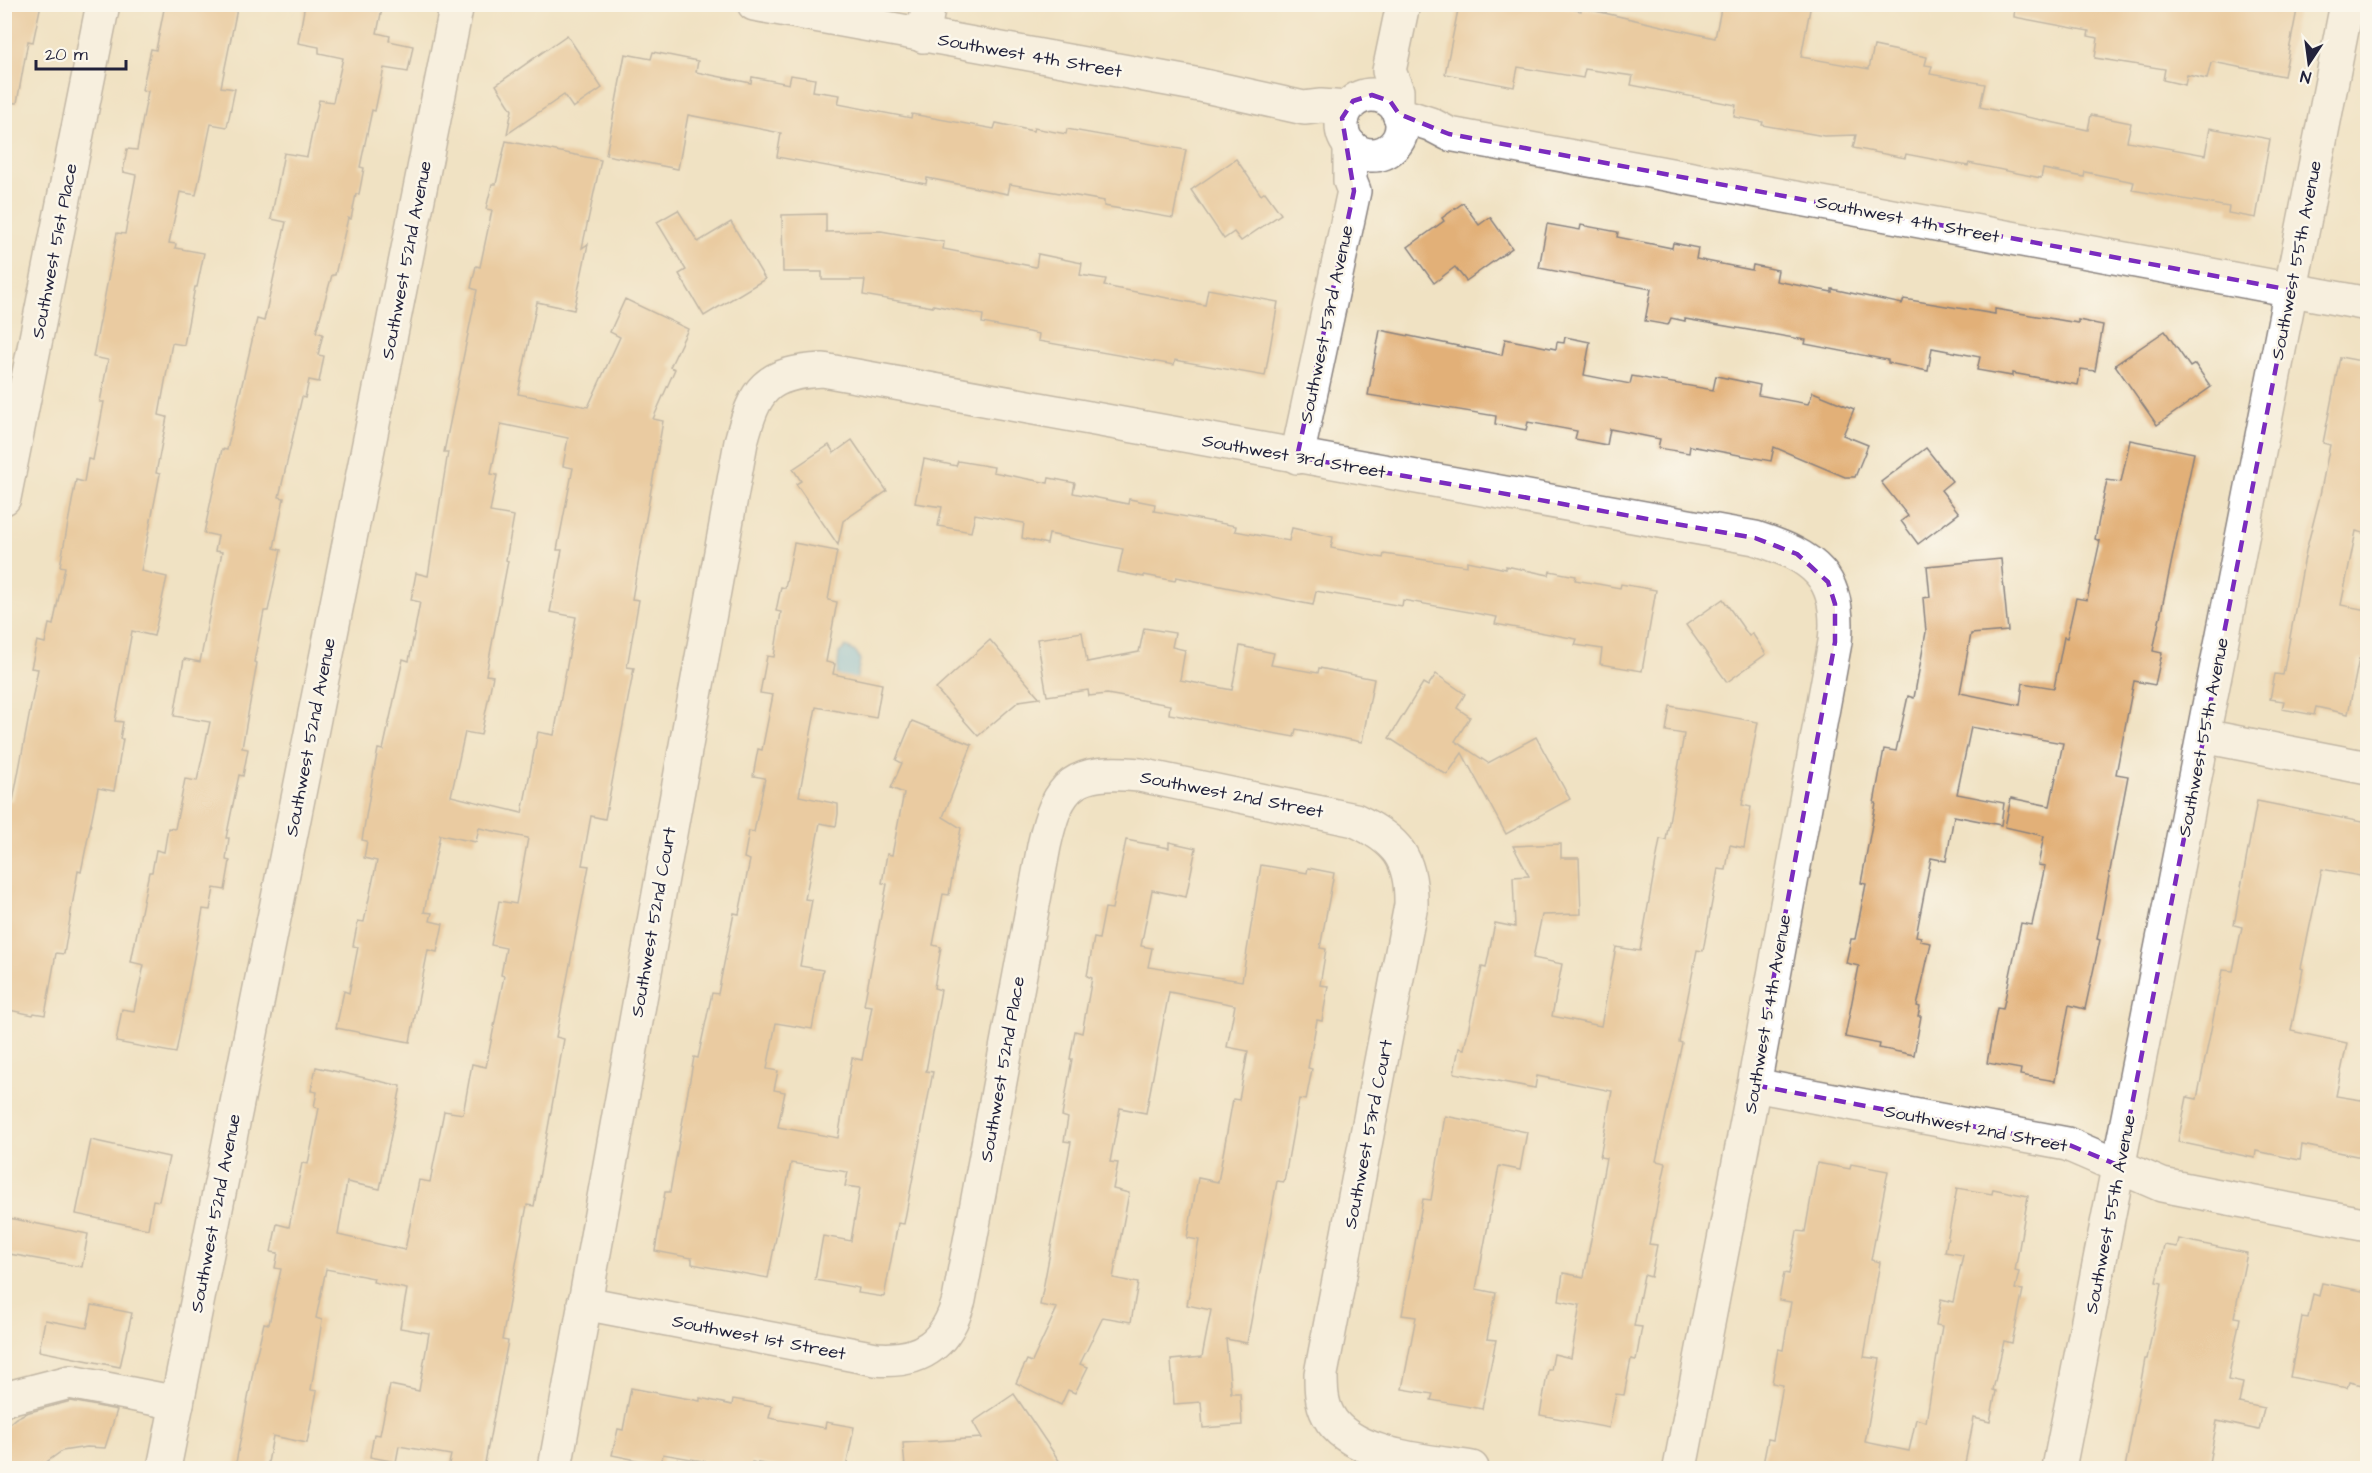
<svg xmlns="http://www.w3.org/2000/svg" width="2372" height="1473" font-family="'Architects Daughter',sans-serif">
<style>
.water{fill:#68bae4;stroke:#456e90;stroke-width:1.5}
.building{fill:#e2b078;fill-rule:evenodd}
.lines{fill:none;stroke-linecap:round;stroke-linejoin:round}
.minor-casing{stroke:#89827f;stroke-width:36}
.minor{stroke:#fff;stroke-width:33}
.marked{fill:none;stroke:#7b2cbf;stroke-width:4.5;stroke-dasharray:12 8;stroke-linejoin:round}
.labels{text-anchor:middle;stroke-width:5;stroke-linejoin:round;paint-order:stroke}
.street-label{font-size:18px;fill:#22223b;stroke:#fbf7ec}
</style>
<rect width="100%" height="100%" fill="#fbf7ec"/>
<filter id="ink" filterUnits="userSpaceOnUse"><feTurbulence type="fractalNoise" baseFrequency=".0167" numOctaves="2"/><feDisplacementMap in="SourceGraphic" scale="12" xChannelSelector="R" yChannelSelector="G"/><feConvolveMatrix kernelMatrix="1 2 1 2 8 2 1 2 1" color-interpolation-filters="sRGB"/></filter>
<filter id="wash" filterUnits="userSpaceOnUse"><feTurbulence type="fractalNoise" baseFrequency=".008" numOctaves="4" result="noise"/><feDisplacementMap in="SourceGraphic" scale="24" xChannelSelector="R" yChannelSelector="G"/><feGaussianBlur stdDeviation="1.35" result="paint"/><feColorMatrix in="noise" values="0 0 0 0 0 0 0 0 0 0 0 0 0 0 0 0 0 1.4 0 .05"/><feComposite in="paint" operator="in"/></filter>
<g filter="url(#wash)">
<rect width="100%" height="100%" fill="#f0e2c3"/>
<!-- water -->
<polygon class="water" points="846,647 857,653 860,660 855,688 836,689 839,653"/>
<g id="blocks">
<!-- building -->
<g class="building">
<polygon points="4,4 41,4 33,42 28,41 17,103 4,102"/>
<polygon points="165,4 238,4 221,87 235,89 227,127 211,124 196,195 180,192 169,243 176,244 175,248 204,253 197,287 195,287 184,345 172,343 159,415 167,417 156,473 160,474 141,571 167,577 154,636 132,631 115,721 123,722 120,739 123,739 114,791 98,788 81,872 78,871 64,954 56,953 45,1015 34,1013 33,1015 4,1009 4,825 9,800 13,801 38,669 31,668 37,641 45,643 49,624 53,625 65,567 60,566 76,480 84,482 88,459 93,460 104,402 100,402 108,360 93,357 117,233 125,234 136,175 123,172 127,149 137,150 148,91 142,90 151,49 156,50"/>
<polygon points="305,4 383,4 377,33 390,36 389,41 413,46 408,72 384,68 375,111 372,110 360,167 364,168 359,194 356,194 351,219 348,218 335,275 332,275 316,332 323,334 318,355 324,356 319,382 309,380 305,398 302,397 279,497 284,498 274,548 281,550 268,611 264,611 254,662 257,663 242,748 248,749 243,776 239,775 226,838 229,838 226,860 230,861 225,890 214,888 210,910 203,909 176,1053 116,1042 122,1009 134,1011 144,965 131,962 149,872 152,872 156,850 164,852 168,828 175,829 185,779 197,781 210,722 174,716 184,659 200,662 222,552 215,551 218,536 204,533 222,449 227,450 257,319 264,321 286,222 271,219 284,153 307,157 319,100 333,102 343,58 319,53 319,47 298,43"/>
<polygon points="1487,4 1551,4 1581,11 1582,8 1715,38 1722,4 1811,4 1801,57 1869,69 1874,46 1927,57 1925,65 1932,66 1930,74 1985,84 1980,107 2088,130 2091,115 2131,123 2127,141 2205,155 2210,128 2270,139 2256,218 2228,213 2229,207 2132,190 2134,182 2085,172 2084,177 2043,169 2041,178 1969,163 1968,166 1906,154 1905,158 1853,148 1856,135 1824,136 1762,125 1763,122 1734,117 1736,105 1631,85 1633,76 1585,69 1583,78 1518,67 1514,87 1445,74 1459,5 1485,10"/>
<polygon points="2015,4 2287,4 2286,8 2297,10 2284,76 2213,62 2211,63 2207,79 2187,75 2185,85 2163,80 2165,69 2095,58 2098,38 2088,36 2089,31 2014,17"/>
<polygon points="567,35 602,88 573,108 564,95 507,134 512,110 496,85"/>
<polygon points="653,52 698,61 696,72 751,83 752,77 789,84 791,75 815,79 813,91 840,95 838,104 911,118 912,114 994,129 996,123 1033,131 1034,128 1066,134 1067,129 1186,150 1173,218 1104,206 1104,201 1010,184 1008,194 927,178 926,184 777,157 781,133 688,115 678,169 606,155 625,54 651,59"/>
<path d="M506,141L601,160L582,248L588,244L574,310L537,302L518,394L588,407L620,337L610,332L625,299L688,329L670,367L675,369L653,419L663,421L632,599L639,600L627,667L634,668L605,819L591,816L582,865L589,866L556,1037L564,1039L534,1206L527,1205L502,1340L508,1341L484,1468H448L451,1455L399,1446L396,1462L370,1457L374,1434L380,1435L390,1385L419,1391L429,1333L400,1328L407,1289L373,1282L374,1278L326,1269L316,1318L322,1320L311,1390L317,1391L307,1443L273,1436L267,1468H235L255,1361L264,1323L269,1324L281,1269L275,1268L278,1253L271,1252L277,1224L289,1227L302,1163L308,1164L319,1108L314,1107L317,1092L311,1091L316,1067L401,1086L380,1189L347,1182L338,1235L405,1250L419,1180L430,1182L444,1111L463,1114L472,1064L486,1067L504,976L501,975L506,948L491,945L499,901L516,904L528,838L479,828L476,842L440,835L424,912L432,913L430,921L443,924L437,952L428,950L410,1042L336,1028L344,991L349,993L358,947L353,946L358,921L364,922L377,861L364,858L367,841L362,840L373,775L378,749L383,750L403,659L409,661L420,602L411,600L416,573L428,576L448,452H444L477,290L471,288L476,266L480,267L492,210L486,209L492,184H496ZM501,424L568,438L563,466L573,468L557,550H562L550,612L576,617L554,735L538,732L522,813L451,796L465,732L481,735L493,676L486,675L508,561L506,560L514,516L490,512L497,475L491,474Z"/>
<polygon points="1236,159 1261,195 1265,192 1281,214 1241,241 1234,232 1224,239 1191,190"/>
<polygon points="1463,203 1479,225 1490,217 1512,248 1466,281 1455,267 1434,283 1408,247 1444,221 1442,218"/>
<polygon points="678,210 698,242 731,222 765,279 704,316 679,274 686,270 657,222"/>
<polygon points="826,214 826,232 881,231 944,242 943,249 1036,267 1038,254 1082,263 1080,275 1106,279 1104,286 1205,305 1208,289 1278,302 1265,376 1175,360 1174,365 1038,341 1039,334 982,323 983,315 933,305 933,307 863,295 865,280 822,280 822,272 783,272 782,215"/>
<polygon points="1547,224 1580,230 1581,225 1618,232 1617,237 1672,248 1673,243 1698,248 1696,259 1752,270 1753,265 1778,270 1776,281 1832,292 1832,289 1902,304 1904,299 1995,314 1995,309 2078,323 2078,320 2103,325 2095,371 2081,369 2078,385 2012,373 2012,376 1977,370 1980,357 1932,348 1928,371 1888,363 1888,360 1805,344 1806,340 1685,319 1685,321 1671,318 1668,325 1645,321 1651,289 1539,268"/>
<polygon points="1380,330 1502,355 1505,339 1556,349 1557,342 1564,343 1565,337 1590,342 1584,375 1630,384 1632,376 1713,390 1716,376 1760,385 1758,395 1808,404 1813,392 1854,409 1843,435 1868,445 1855,477 1845,477 1774,447 1771,461 1690,446 1689,453 1658,448 1660,439 1610,429 1607,445 1575,439 1577,431 1528,422 1526,430 1495,424 1496,416 1368,395"/>
<polygon points="2165,331 2190,367 2195,364 2211,387 2157,425 2115,365"/>
<polygon points="2340,357 2367,362 2367,534 2356,531 2341,605 2367,610 2367,661 2359,659 2348,714 2316,707 2314,715 2282,709 2284,701 2270,699 2275,674 2283,675 2306,551 2319,500 2330,445 2323,443"/>
<polygon points="852,440 887,491 843,521 838,545 796,484 801,481 793,469 829,445 834,453"/>
<polygon points="2130,440 2194,453 2153,651 2162,653 2155,685 2134,681 2116,774 2128,776 2097,939 2100,940 2085,1009 2069,1005 2055,1081 2020,1075 2021,1069 1987,1063 1997,1008 2003,1009 2021,923 2032,925 2045,866 2038,865 2044,836 2005,827 2011,798 2050,806 2063,743 1971,727 1957,794 2004,803 2001,825 1954,816 1946,861 1931,858 1916,936 1921,937 1920,941 1931,943 1917,1006 1920,1007 1918,1016 1921,1016 1914,1055 1879,1048 1880,1044 1845,1037 1859,966 1846,963 1851,939 1855,939 1866,884 1861,883 1876,803 1874,803 1884,749 1896,751 1908,696 1914,698 1926,632 1923,598 1930,597 1927,566 2001,559 2008,631 1971,634 1960,693 2020,705 2023,683 2054,688 2064,637 2067,638 2076,598 2087,600 2100,541 2095,539 2107,480 2121,482"/>
<polygon points="1926,448 1952,481 1941,490 1959,513 1918,544 1901,521 1908,516 1881,482"/>
<polygon points="924,459 956,466 958,461 994,467 993,472 1048,483 1049,478 1075,483 1073,493 1128,504 1129,499 1155,504 1154,511 1236,526 1235,531 1289,541 1292,528 1333,537 1331,548 1383,558 1384,554 1467,566 1467,561 1506,569 1506,566 1549,575 1550,571 1576,576 1575,580 1620,588 1621,584 1656,590 1642,671 1600,664 1602,649 1575,645 1577,639 1495,624 1497,617 1403,600 1402,606 1316,591 1313,605 1176,577 1175,581 1144,575 1144,577 1118,572 1123,549 1049,534 1047,544 1022,538 1024,523 975,514 971,532 938,526 942,507 915,503"/>
<polygon points="794,543 837,551 828,600 837,602 826,662 835,664 833,674 882,684 876,718 816,707 799,796 838,804 838,814 836,826 820,823 805,899 812,900 800,966 823,970 812,1029 776,1023 767,1069 778,1071 774,1090 785,1092 778,1127 838,1138 852,1058 862,1060 872,1006 864,1005 887,884 882,883 887,854 892,855 904,793 891,788 902,763 896,760 912,721 972,745 943,817 961,828 949,895 943,894 933,945 941,947 934,988 941,990 926,1071 933,1072 904,1224 898,1223 884,1297 858,1293 859,1288 815,1280 823,1236 851,1241 860,1188 845,1186 848,1172 791,1163 768,1278 692,1264 692,1258 655,1251 665,1192 670,1192 694,1057 698,1058 712,993 718,994 734,913 739,914 750,860 744,858 749,831 754,832 765,778 753,776 758,749 762,750 773,695 760,693 767,656 774,657 781,612 776,611 781,587 785,588"/>
<polygon points="1723,599 1749,636 1752,633 1766,654 1727,682 1686,625"/>
<polygon points="1144,628 1175,633 1172,647 1185,650 1180,680 1232,690 1240,646 1274,653 1271,665 1318,673 1319,668 1374,679 1362,742 1296,729 1294,737 1169,714 1170,705 1107,694 1089,696 1088,690 1047,696 1037,639 1082,632 1087,662 1139,652"/>
<polygon points="990,640 1040,698 1019,701 978,736 936,689"/>
<polygon points="1436,674 1465,694 1457,708 1470,717 1455,741 1488,763 1536,737 1570,799 1506,834 1462,753 1447,775 1389,738 1423,683 1428,686"/>
<polygon points="1670,706 1758,722 1742,805 1751,807 1744,848 1730,845 1726,870 1718,869 1703,951 1697,950 1679,1042 1682,1043 1656,1161 1666,1163 1649,1244 1657,1245 1651,1277 1644,1275 1634,1326 1642,1327 1636,1360 1631,1359 1624,1395 1616,1394 1609,1428 1540,1415 1548,1370 1551,1370 1554,1354 1571,1358 1580,1305 1559,1301 1563,1273 1584,1277 1606,1158 1600,1157 1612,1091 1537,1076 1535,1088 1454,1073 1459,1048 1464,1049 1482,967 1486,968 1495,923 1515,927 1513,877 1529,876 1513,846 1561,844 1561,858 1579,858 1581,914 1542,915 1533,958 1562,964 1552,1016 1601,1026 1616,947 1640,951 1660,839 1666,840 1684,734 1666,731"/>
<polygon points="2257,801 2367,823 2367,838 2360,876 2322,869 2301,968 2303,969 2291,1031 2347,1043 2336,1096 2367,1101 2367,1158 2302,1145 2300,1160 2256,1151 2255,1158 2178,1142 2187,1097 2197,1099 2223,970 2233,971 2242,927 2234,925"/>
<polygon points="1126,840 1169,848 1169,842 1196,848 1186,897 1152,890 1141,946 1152,948 1148,967 1242,981 1261,865 1307,873 1308,868 1334,873 1320,948 1326,949 1320,985 1328,986 1322,1021 1317,1020 1308,1068 1312,1069 1306,1100 1299,1099 1284,1182 1277,1181 1247,1343 1226,1339 1231,1393 1240,1393 1242,1425 1203,1428 1201,1402 1174,1404 1171,1360 1202,1357 1211,1310 1187,1305 1199,1240 1187,1238 1198,1178 1218,1182 1233,1099 1239,1100 1248,1051 1227,1047 1235,1005 1169,992 1146,1113 1120,1108 1110,1162 1118,1163 1113,1189 1129,1193 1113,1278 1138,1283 1131,1322 1103,1317 1080,1364 1088,1367 1075,1393 1068,1390 1061,1405 1016,1383 1027,1360 1032,1362 1057,1308 1040,1305 1071,1142 1064,1141 1068,1118 1062,1116 1072,1059 1070,1059 1075,1031 1082,1033 1092,978 1087,976 1094,938 1099,939 1105,908 1112,909"/>
<polygon points="1445,1116 1527,1132 1520,1170 1499,1166 1476,1289 1496,1293 1487,1339 1496,1340 1482,1409 1431,1400 1433,1394 1402,1389 1416,1317 1402,1315 1423,1199 1431,1200"/>
<polygon points="91,1140 169,1157 159,1201 153,1200 148,1229 76,1214"/>
<polygon points="1817,1163 1850,1169 1851,1164 1888,1171 1871,1260 1880,1262 1864,1357 1880,1359 1865,1442 1909,1451 1916,1419 1926,1422 1942,1326 1936,1325 1941,1299 1953,1302 1963,1255 1945,1252 1957,1188 1992,1194 1993,1189 2028,1196 2015,1271 2019,1272 2015,1289 2023,1290 2012,1343 2004,1341 1993,1390 1996,1391 1990,1422 1974,1418 1964,1468 1785,1468 1763,1464 1768,1439 1773,1440 1783,1385 1772,1383 1778,1349 1783,1350 1791,1302 1779,1300 1784,1273 1789,1274 1797,1231 1805,1232"/>
<polygon points="4,1217 88,1234 82,1267 4,1253"/>
<polygon points="2179,1239 2247,1253 2234,1317 2240,1318 2228,1380 2243,1383 2239,1403 2264,1408 2259,1430 2217,1421 2208,1468 2125,1468 2145,1359 2147,1359 2162,1283 2156,1282 2164,1245 2177,1247"/>
<polygon points="2322,1283 2367,1292 2367,1386 2349,1382 2347,1388 2290,1377 2302,1317 2308,1318 2313,1294 2319,1296"/>
<polygon points="92,1305 132,1313 120,1367 39,1351 45,1320 87,1328"/>
<polygon points="631,1388 700,1401 700,1398 732,1405 733,1399 772,1406 769,1418 825,1428 826,1422 854,1427 846,1468 789,1468 752,1462 751,1468 743,1468 663,1454 661,1465 612,1455 618,1429 623,1430"/>
<polygon points="1014,1394 1064,1468 905,1468 903,1443 982,1438 973,1422"/>
<polygon points="71,1401 117,1410 105,1448 87,1447 62,1451 38,1468 4,1468 4,1428 16,1418 26,1413"/>
</g>
</g>
</g>
<g filter="url(#ink)">
<use href="#blocks" fill-opacity="0" stroke="#89827f" stroke-width="1.5"/>
<g class="lines">
<defs>
<g id="minor">
<polyline points="754,4 1200,85 1304,108 1321,106 1346,108"/>
<polyline points="923,36 929,4"/>
<circle cx="1372" cy="125" r="30"/>
<polyline points="1397,108 1397,91 1389,71 1403,4"/>
<polyline points="1399,114 1430,124 1449,134 2368,304"/>
<polyline points="1297,457 1354,191 1350,181 1350,145"/>
<polyline points="4,498 103,4"/>
<polyline points="2203,736 2368,768"/>
<polyline points="1754,1085 2067,1144 2162,1185 2368,1225"/>
<path d="M584,1303L876,1359C922,1363 947,1343 959,1300L1044,846C1058,782 1074,769 1140,775L1355,820C1397,840 1412,858 1411,905L1321,1374C1321,1387 1321,1402 1328,1415C1350,1457 1430,1461 1472,1468"/>
<polyline points="4,1399 70,1382 177,1403"/>
<polyline points="164,1468 457,4"/>
<path d="M555,1468L741,442C755,389 765,373 823,370L1755,538C1814,557 1842,576 1835,642L1754,1085L1680,1468"/>
<polyline points="2059,1468 2347,4"/>
</g>
</defs>
<!-- minor casing -->
<use href="#minor" class="minor-casing"/>
<!-- minor -->
<use href="#minor" class="minor"/>
</g>
</g>
<!-- marked area -->
<path d="M0 0H2372V1473H0ZM1372,95L1390,101L1399,114L1449,134L2291,290L2120,1166L2067,1144L1754,1085L1835,642V604L1828,582L1797,554L1755,538L1297,457L1354,191L1342,118L1353,101Z" fill="#f0e2c3" fill-opacity=".55" fill-rule="evenodd"/>
<path class="marked" d="M1372,95L1390,101L1399,114L1449,134L2291,290L2120,1166L2067,1144L1754,1085L1835,642V604L1828,582L1797,554L1755,538L1297,457L1354,191L1342,118L1353,101Z"/>
<g class="labels">
<!-- street labels -->
<g class="street-label">
<text transform="translate(1030 55) rotate(10)" y="6">Southwest 4th Street</text>
<text transform="translate(1908 219) rotate(11)" y="6">Southwest 4th Street</text>
<text transform="translate(54 251) rotate(-79)" y="6">Southwest 51st Place</text>
<text transform="translate(406 260) rotate(-79)" y="6">Southwest 52nd Avenue</text>
<text transform="translate(2296 260) rotate(-79)" y="6">Southwest 55th Avenue</text>
<text transform="translate(1326 324) rotate(-78)" y="6">Southwest 53rd Avenue</text>
<text transform="translate(1294 456) rotate(10)" y="6">Southwest 3rd Street</text>
<text transform="translate(310 737) rotate(-79)" y="6">Southwest 52nd Avenue</text>
<text transform="translate(2203 737) rotate(-79)" y="6">Southwest 55th Avenue</text>
<text transform="translate(1232 794) rotate(11)" y="6">Southwest 2nd Street</text>
<text transform="translate(653 922) rotate(-80)" y="6">Southwest 52nd Court</text>
<text transform="translate(1767 1014) rotate(-80)" y="6">Southwest 54th Avenue</text>
<text transform="translate(1002 1069) rotate(-80)" y="6">Southwest 52nd Place</text>
<text transform="translate(1976 1128) rotate(11)" y="6">Southwest 2nd Street</text>
<text transform="translate(1368 1134) rotate(-79)" y="6">Southwest 53rd Court</text>
<text transform="translate(215 1213) rotate(-79)" y="6">Southwest 52nd Avenue</text>
<text transform="translate(2110 1214) rotate(-79)" y="6">Southwest 55th Avenue</text>
<text transform="translate(759 1337) rotate(11)" y="6">Southwest 1st Street</text>
</g>
</g>
<!-- margin -->
<rect width="2372" height="1473" fill="none" stroke="#fbf7ec" stroke-width="24"/>
<!-- north arrow -->
<g transform="translate(2309 63) rotate(193)" stroke="#fbf7ec" stroke-width="4.5" paint-order="stroke">
<path d="M0-4.5L10 22L0 15L-10 22Z" fill="#22223b"/>
<text y="-9" font-size="16" font-weight="bold" text-anchor="middle" fill="#22223b">N</text>
</g>
<!-- scale -->
<path d="M36 60v9h90v-9" fill="none" stroke="#22223b" stroke-width="3"/>
<text x="45" y="60" font-size="18" fill="#22223b" stroke="#fbf7ec" stroke-width="4.5" paint-order="stroke">20 m</text>
</svg>
